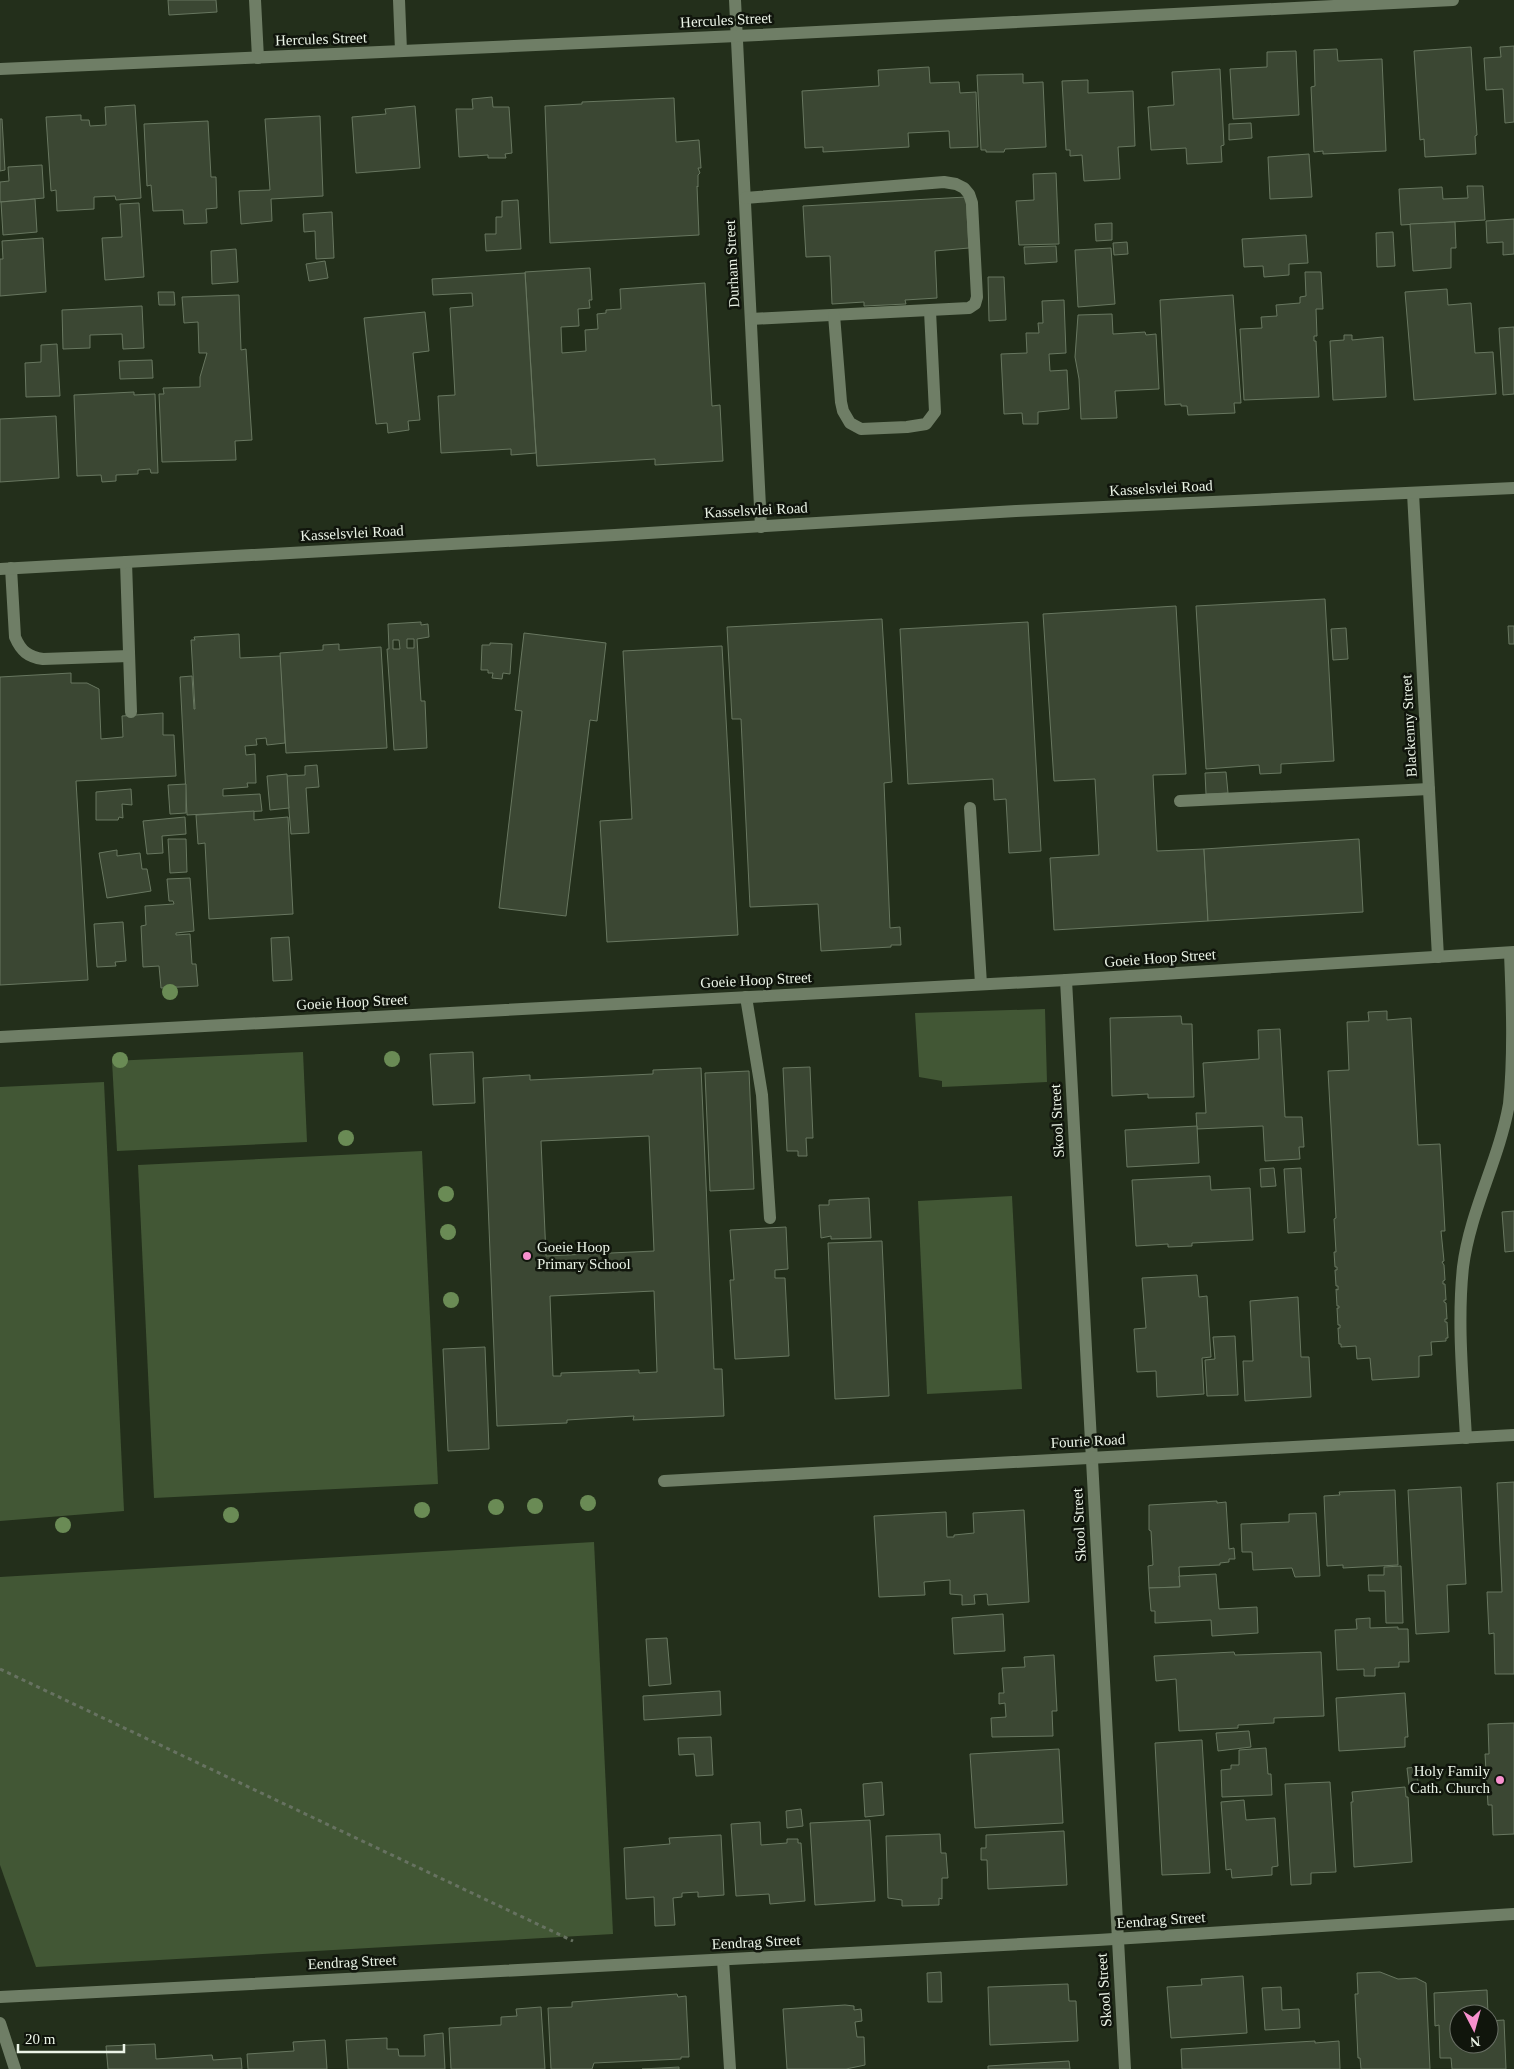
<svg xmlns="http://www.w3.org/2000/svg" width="1514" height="2069" font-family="'Times New Roman',serif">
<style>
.green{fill:#425735}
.building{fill:#3b4733;stroke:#687760;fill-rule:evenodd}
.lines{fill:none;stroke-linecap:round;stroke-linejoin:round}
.path{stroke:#677261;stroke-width:3;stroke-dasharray:4 4;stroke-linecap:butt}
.minor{stroke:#6f7e66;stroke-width:12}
.tree{fill:#6a8b55}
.poi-dot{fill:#f790ce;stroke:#10150c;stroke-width:2}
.labels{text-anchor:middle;stroke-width:5;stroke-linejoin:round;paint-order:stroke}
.street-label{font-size:15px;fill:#ebf4e7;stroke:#10150c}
.poi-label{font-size:15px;fill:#ebf4e7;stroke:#10150c;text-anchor:start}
</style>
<rect width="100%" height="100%" fill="#232f1b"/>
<!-- green -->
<g class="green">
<polygon points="1045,1009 1047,1082 942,1087 942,1081 919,1077 915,1013"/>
<polygon points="303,1052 307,1142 117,1151 112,1061"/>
<polygon points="104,1082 124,1511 0,1521 0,1087"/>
<polygon points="422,1151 438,1484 154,1498 138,1165"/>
<polygon points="1012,1196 1022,1389 927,1394 918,1201"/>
<polygon points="594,1542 613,1934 36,1967 0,1865 0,1577"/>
</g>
<!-- building -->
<g class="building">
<polygon points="168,0 216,0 217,12 169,15"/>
<polygon points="1514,46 1514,122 1505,123 1503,89 1486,90 1484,58 1501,57 1500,47"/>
<polygon points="1471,47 1477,135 1475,136 1476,154 1425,157 1424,139 1420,140 1414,51"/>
<polygon points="1337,49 1338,61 1382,59 1386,151 1323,154 1323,151 1314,152 1311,87 1315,86 1314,50"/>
<polygon points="1296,51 1299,115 1233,119 1230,69 1267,67 1267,52"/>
<polygon points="929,67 930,83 959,82 960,93 976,92 978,147 950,148 949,131 908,133 909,147 823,152 823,147 805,148 802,91 879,86 878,70"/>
<polygon points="1220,69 1224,145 1221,146 1222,162 1187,164 1186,148 1151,150 1148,107 1174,105 1172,72"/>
<polygon points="1023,74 1023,83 1043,82 1046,147 1005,149 1004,152 986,152 986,150 981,150 977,75"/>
<polygon points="1088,80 1088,93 1133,91 1135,146 1118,147 1120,179 1084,181 1082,155 1070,156 1070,150 1066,150 1062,81"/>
<polygon points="492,97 493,107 509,107 512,153 505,154 506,158 488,158 488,155 459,157 456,109 473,109 472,99"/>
<polygon points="674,98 676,142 699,140 701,168 698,168 700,173 698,175 698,187 697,186 699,235 550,243 545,106 582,104 582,102"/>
<polygon points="135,105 141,198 116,200 115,196 94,197 94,209 57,211 56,190 51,191 46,117 81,115 81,120 89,120 90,126 106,125 105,107"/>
<polygon points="415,106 420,168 356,173 352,117 386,114 385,109"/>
<polygon points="320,116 323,196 271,199 272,221 241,224 239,191 270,190 265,119"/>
<polygon points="0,119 2,119 5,170 0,171"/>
<polygon points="208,121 211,177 216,177 217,208 206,209 207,223 184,224 183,210 153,211 151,185 147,186 144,124"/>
<polygon points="1251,123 1252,138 1229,140 1229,124"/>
<polygon points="1309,154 1312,197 1270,199 1268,157"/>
<polygon points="42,165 44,198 0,202 0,182 9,181 8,167"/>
<polygon points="1056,173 1059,244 1019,245 1016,201 1034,200 1033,174"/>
<polygon points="1467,186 1483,186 1485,220 1401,225 1399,189 1442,187 1443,199 1468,198"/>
<polygon points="966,197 969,248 935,251 937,298 905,300 906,304 864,306 864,302 832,304 830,256 806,257 803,206"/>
<polygon points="35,199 37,232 3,235 1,202"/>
<polygon points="518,200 521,249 486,251 485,234 496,234 496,217 502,217 502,201"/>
<polygon points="139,203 144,277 105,280 102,238 122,237 120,204"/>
<polygon points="332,212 334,258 316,259 315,231 304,232 303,214"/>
<polygon points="1514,219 1514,254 1503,255 1503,242 1487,243 1486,221"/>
<polygon points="1455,222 1456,248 1451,248 1451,268 1413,271 1410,224"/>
<polygon points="1112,223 1112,240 1096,241 1095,224"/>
<polygon points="1393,232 1395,266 1377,267 1376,233"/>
<polygon points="1306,235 1308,263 1289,264 1289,275 1264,277 1263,266 1244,267 1242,239"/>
<polygon points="43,238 46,292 0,296 0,259 3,259 2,241"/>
<polygon points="1127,242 1128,254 1114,255 1113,243"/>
<polygon points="1056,246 1057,262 1025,264 1024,247"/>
<polygon points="1111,248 1115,304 1078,307 1075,250"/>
<polygon points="236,249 238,282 212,284 211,251"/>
<polygon points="325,261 328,278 309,281 306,264"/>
<polygon points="590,268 592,300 589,300 590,308 578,309 579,326 561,327 562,353 586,351 585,330 598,329 597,314 606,313 606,310 621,309 620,289 705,283 712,406 720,405 723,461 655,465 655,459 537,466 525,272"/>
<polygon points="1305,272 1321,272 1323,309 1316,309 1317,336 1314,336 1314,341 1316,341 1319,397 1244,400 1240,329 1262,328 1261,317 1277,316 1276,305 1300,303 1300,297 1306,296"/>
<polygon points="525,273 536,453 511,455 511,449 441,453 438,396 455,395 450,308 473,306 472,293 433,295 432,279"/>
<polygon points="988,277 1004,277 1006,320 989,321"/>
<polygon points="1447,289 1448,305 1471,303 1475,353 1493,352 1496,394 1414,400 1405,292"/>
<polygon points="158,292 174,292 175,305 159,305"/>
<polygon points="239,295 241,350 246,349 252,440 235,441 236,460 162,462 159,394 164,394 163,388 200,387 200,377 207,353 199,353 198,322 184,323 182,297"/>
<polygon points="1233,295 1241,403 1234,403 1235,413 1188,415 1187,406 1181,406 1181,404 1165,405 1160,300"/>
<polygon points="1064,300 1066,353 1049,354 1050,371 1067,370 1069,409 1038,412 1038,424 1023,424 1022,413 1004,414 1001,354 1027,353 1026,333 1039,333 1038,323 1043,323 1042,301"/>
<polygon points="142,306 144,348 123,349 122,334 90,335 90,348 63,349 62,310"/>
<polygon points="425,312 429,351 413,353 420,420 408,421 409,430 388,433 387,423 376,424 364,318"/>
<polygon points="1112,314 1113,334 1145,332 1146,335 1156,334 1159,389 1115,391 1117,418 1081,419 1079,379 1075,357 1078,315"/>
<polygon points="1514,327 1514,394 1503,395 1499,328"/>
<polygon points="1344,335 1352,335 1352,340 1383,337 1386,397 1333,400 1330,341 1344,340"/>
<polygon points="57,344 60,396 26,397 25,363 41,362 41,345"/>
<polygon points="152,360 153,378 120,379 119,361"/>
<polygon points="134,392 134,395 155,394 158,473 151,473 150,469 138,470 138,474 116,475 116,481 102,482 101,475 77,476 74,395"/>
<polygon points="56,416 59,478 0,482 0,419"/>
<polygon points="1325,599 1334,761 1281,764 1281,773 1260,774 1259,765 1206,769 1196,606"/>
<polygon points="1176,606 1186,774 1153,775 1157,851 1204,849 1208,921 1054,930 1050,858 1099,855 1095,779 1054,781 1043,614"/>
<polygon points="882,619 892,782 884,783 890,928 900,927 901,945 891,945 891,947 821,951 818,904 750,907 741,719 732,719 727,627"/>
<path d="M421,622V625L428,624L429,637L417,639L421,701H425L427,748L394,750L387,649H389L388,624ZM407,639H414V648H407ZM393,640H399L400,649H393Z"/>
<polygon points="1028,622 1041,851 1009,853 1006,799 994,800 993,779 908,784 900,629"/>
<polygon points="1508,626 1514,626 1514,644 1509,644"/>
<polygon points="1346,628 1348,659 1333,660 1331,629"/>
<polygon points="524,633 606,643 597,721 590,720 566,916 499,908 522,711 515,710"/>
<polygon points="239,634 240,658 281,656 285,743 267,745 266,738 256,739 257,745 245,746 246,755 255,754 256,783 247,783 248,787 223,789 223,796 260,794 262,811 187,815 180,677 192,676 194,709 195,709 191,640 195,640 194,637"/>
<polygon points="490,643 512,644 510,674 503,673 502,679 492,678 493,673 488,673 488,670 481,670 482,645 490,645"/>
<polygon points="339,644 339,650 381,647 387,748 286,753 280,653 323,650 323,645"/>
<polygon points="722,646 738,935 607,942 600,821 632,819 623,651"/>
<polygon points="71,673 71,683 87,683 99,689 101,739 123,737 122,716 163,713 163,735 174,735 176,776 76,781 88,980 0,985 0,677"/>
<polygon points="317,765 319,787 306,788 309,833 291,834 286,776 305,775 305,766"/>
<polygon points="1226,772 1228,793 1206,794 1205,773"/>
<polygon points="287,774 289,808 270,810 267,776"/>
<polygon points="186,784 186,813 170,814 168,785"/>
<polygon points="131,789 132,805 122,804 123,818 119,817 118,820 96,820 96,792"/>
<polygon points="254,811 254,820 288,817 293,914 209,919 205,843 198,844 196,815"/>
<polygon points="185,817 186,834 162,836 163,853 147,854 143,821"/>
<polygon points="168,839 186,839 187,872 170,873"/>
<polygon points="1359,839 1363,912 1208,921 1204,849"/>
<polygon points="117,850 117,856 140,853 142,869 147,869 151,891 107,898 99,853"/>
<polygon points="190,878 194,931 176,933 176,935 190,934 192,964 196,964 198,986 161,988 159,966 143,967 141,926 146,925 145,906 174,904 173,901 169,901 167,879"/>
<polygon points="123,922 126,961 115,962 116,966 97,967 94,924"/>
<polygon points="289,937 292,980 273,981 271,938"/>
<polygon points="1387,1011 1387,1020 1411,1018 1418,1145 1440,1144 1445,1231 1441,1231 1444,1261 1442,1262 1444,1265 1445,1280 1443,1281 1443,1284 1445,1284 1446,1300 1444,1300 1444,1302 1446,1303 1447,1319 1445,1319 1445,1322 1447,1322 1448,1338 1446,1338 1446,1341 1431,1342 1432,1355 1419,1356 1419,1377 1372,1380 1370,1358 1357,1359 1356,1346 1341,1347 1341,1344 1339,1344 1338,1328 1340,1328 1340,1325 1338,1325 1337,1308 1339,1308 1339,1306 1337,1306 1336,1289 1338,1290 1338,1286 1336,1286 1335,1270 1337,1270 1337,1267 1335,1267 1334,1252 1336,1252 1334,1219 1336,1218 1328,1071 1349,1070 1347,1022 1369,1021 1368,1012"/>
<polygon points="1181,1016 1182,1024 1192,1024 1194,1097 1148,1098 1148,1094 1112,1096 1110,1018"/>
<polygon points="1280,1029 1285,1117 1302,1117 1304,1147 1299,1147 1300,1159 1265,1161 1263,1126 1197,1129 1196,1113 1206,1113 1203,1063 1259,1059 1258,1030"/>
<polygon points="473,1052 475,1103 433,1105 430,1054"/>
<polygon points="810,1067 813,1138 806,1138 807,1156 798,1156 798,1151 787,1151 783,1068"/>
<path d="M701,1068L714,1369H722L724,1416L633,1420L634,1416L567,1420V1423L497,1426L483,1078L530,1075V1080L653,1074V1070ZM649,1136L654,1251L546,1256L541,1141ZM654,1291L657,1372L639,1373V1370L561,1373V1376H553L550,1296Z"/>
<polygon points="749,1071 754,1189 710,1191 705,1073"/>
<polygon points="1197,1126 1199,1163 1127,1167 1125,1130"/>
<polygon points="1274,1168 1276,1186 1261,1187 1260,1169"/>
<polygon points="1301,1168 1305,1232 1288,1233 1284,1169"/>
<polygon points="1210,1176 1211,1190 1250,1188 1253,1240 1192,1243 1192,1246 1168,1247 1168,1244 1136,1246 1132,1180"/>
<polygon points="869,1198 871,1238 831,1239 831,1236 821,1238 819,1205 829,1205 829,1200"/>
<polygon points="1514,1211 1514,1251 1505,1252 1502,1212"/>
<polygon points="786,1227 788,1269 775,1270 775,1278 785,1278 789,1356 735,1359 730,1280 734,1280 730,1230"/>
<polygon points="882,1241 889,1396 835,1399 828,1243"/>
<polygon points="1197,1275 1199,1297 1207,1296 1211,1357 1202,1358 1204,1394 1157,1397 1156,1371 1137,1372 1134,1329 1146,1328 1142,1278"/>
<polygon points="1298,1297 1301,1357 1309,1357 1311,1397 1245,1401 1243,1361 1253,1361 1250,1301"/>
<polygon points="1235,1336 1238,1395 1207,1396 1205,1360 1215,1359 1213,1337"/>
<polygon points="485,1347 489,1449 448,1451 443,1349"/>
<polygon points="1514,1482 1514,1674 1495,1674 1494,1633 1489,1634 1487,1592 1502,1592 1497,1483"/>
<polygon points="1461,1487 1466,1584 1447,1585 1449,1632 1416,1634 1408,1490"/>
<polygon points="1395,1490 1398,1565 1343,1568 1343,1565 1327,1566 1324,1496 1340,1495 1339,1492"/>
<polygon points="1217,1501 1217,1503 1226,1502 1229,1549 1234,1548 1235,1559 1229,1559 1229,1562 1220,1563 1220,1565 1179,1567 1180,1587 1149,1588 1148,1566 1153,1565 1151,1531 1149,1530 1149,1505"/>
<polygon points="1024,1510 1029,1602 988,1605 987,1594 974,1595 975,1604 962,1605 962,1595 950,1594 950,1580 924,1582 925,1595 879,1597 874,1516 946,1512 947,1537 954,1537 954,1535 974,1533 973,1513"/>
<polygon points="1316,1513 1320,1576 1295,1577 1292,1568 1253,1570 1252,1552 1242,1552 1241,1524 1289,1522 1289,1514"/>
<polygon points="1401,1566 1403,1623 1386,1623 1385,1591 1369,1591 1368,1575 1384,1575 1384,1567"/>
<polygon points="1216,1574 1219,1609 1257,1607 1258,1633 1212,1636 1211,1620 1155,1623 1155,1611 1151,1611 1149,1588 1180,1587 1179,1576"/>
<polygon points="1003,1614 1005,1651 954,1654 952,1618"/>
<polygon points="1370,1618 1370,1628 1398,1627 1398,1629 1408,1629 1409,1662 1399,1662 1399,1667 1375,1668 1375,1676 1364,1676 1364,1669 1337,1670 1335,1630 1357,1629 1356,1619"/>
<polygon points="667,1638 671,1684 649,1686 646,1639"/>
<polygon points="1234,1652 1235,1655 1321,1652 1324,1716 1274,1718 1274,1723 1238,1725 1238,1728 1179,1731 1176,1679 1156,1681 1154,1656"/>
<polygon points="1054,1655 1057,1711 1052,1711 1053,1736 992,1737 991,1718 1006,1717 1005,1703 999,1704 999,1693 1004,1693 1002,1668 1025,1667 1024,1657"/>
<polygon points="720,1691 721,1715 644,1720 643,1696"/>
<polygon points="1405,1693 1408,1737 1405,1737 1405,1747 1339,1751 1336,1698"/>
<polygon points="1514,1723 1514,1834 1493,1835 1492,1805 1488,1805 1485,1754 1489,1754 1488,1724"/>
<polygon points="1249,1731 1251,1747 1218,1751 1216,1733"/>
<polygon points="711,1737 713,1775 696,1776 694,1754 679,1755 678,1738"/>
<polygon points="1202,1740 1210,1873 1162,1875 1155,1743"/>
<polygon points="1266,1748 1268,1774 1271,1774 1272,1795 1222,1797 1221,1770 1231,1769 1231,1765 1239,1765 1239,1750"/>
<polygon points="1059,1749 1063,1823 975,1828 970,1754"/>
<polygon points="1417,1767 1418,1784 1409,1785 1407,1768"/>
<polygon points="882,1782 884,1815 865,1817 863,1784"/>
<polygon points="1330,1782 1336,1872 1311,1873 1311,1884 1291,1885 1285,1784"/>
<polygon points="1405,1787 1406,1797 1408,1797 1412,1862 1354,1867 1351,1802 1353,1802 1352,1792"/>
<polygon points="1244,1800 1246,1820 1275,1818 1278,1866 1272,1867 1272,1875 1232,1878 1231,1869 1226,1870 1221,1802"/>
<polygon points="801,1809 803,1826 787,1828 786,1811"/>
<polygon points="870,1820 875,1901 815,1905 810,1823"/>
<polygon points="760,1822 761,1845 787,1843 787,1839 798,1839 798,1843 801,1843 805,1901 770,1904 769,1894 736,1896 731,1824"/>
<polygon points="1064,1831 1067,1885 988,1889 987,1860 981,1860 981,1848 986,1848 986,1835"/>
<polygon points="940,1834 941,1853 946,1853 948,1878 942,1878 942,1899 939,1898 939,1905 902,1906 902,1900 888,1898 886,1836"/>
<polygon points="721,1835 724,1895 698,1897 698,1892 682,1893 682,1897 673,1898 675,1925 655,1926 654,1897 626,1899 624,1848 670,1844 669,1838"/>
<polygon points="941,1972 942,2002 928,2002 927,1973"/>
<polygon points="1380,1972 1398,1979 1416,1978 1426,1983 1430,2069 1361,2069 1360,2058 1358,2058 1355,1994 1358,1994 1357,1973"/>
<polygon points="1243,1976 1247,2033 1171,2038 1167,1987 1202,1985 1201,1979"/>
<polygon points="1068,1984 1069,2001 1076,2001 1078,2041 990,2045 988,1987"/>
<polygon points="1281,1987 1282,2010 1299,2009 1300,2028 1265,2030 1262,1988"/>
<polygon points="1487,1990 1488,2014 1459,2014 1459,2044 1489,2044 1489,2021 1504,2020 1506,2069 1452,2069 1451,2058 1440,2058 1439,2025 1435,2026 1434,1993"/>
<polygon points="677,1994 678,1997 686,1996 689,2057 681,2057 681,2059 594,2063 592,2069 551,2069 548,2008 572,2007 572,2002"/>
<polygon points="845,2005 854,2006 854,2010 861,2009 862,2021 855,2022 857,2037 864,2037 865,2065 846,2069 787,2069 783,2009"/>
<polygon points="541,2007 545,2069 451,2069 449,2028 501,2025 501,2017 517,2016 516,2009"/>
<polygon points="443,2033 445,2069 348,2069 346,2040 387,2038 387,2049 398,2049 399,2056 425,2056 424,2035"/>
<polygon points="325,2040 327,2069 248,2069 247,2054 294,2051 293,2042"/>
<polygon points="1315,2041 1315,2043 1339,2041 1340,2069 1182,2069 1181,2049"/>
<polygon points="155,2044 156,2059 212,2055 213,2060 241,2058 242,2069 108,2069 106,2046"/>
<polygon points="1069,2061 1070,2069 988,2069 988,2066"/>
<polygon points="679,2067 679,2069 642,2069"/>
</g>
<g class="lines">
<!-- path -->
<polyline class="path" points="0,1669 573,1941"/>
<!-- minor -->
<g class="minor">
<polyline points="255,0 258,58"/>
<polyline points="399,0 401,51"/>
<polyline points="735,0 761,527"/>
<polyline points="0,69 737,36 1453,0"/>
<polyline points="745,198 944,182 956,184 964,188 969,194 972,203 977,297 975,304 969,308 751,319"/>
<polyline points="834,315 841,402 843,411 850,423 861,429 907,427 926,424 935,412 930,311"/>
<polyline points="1413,493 1438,957"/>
<polyline points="126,562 131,712"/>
<path d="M11,568L15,637C21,651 28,657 43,659L129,656"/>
<polyline points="0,569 615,535 1016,511 1514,488"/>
<polyline points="1180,801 1429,789"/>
<polyline points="970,808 981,984"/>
<polyline points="1066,980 1125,2069"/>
<polyline points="746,997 762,1095 770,1218"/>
<polyline points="0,1037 1066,980 1514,952"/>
<path d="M1466,1438C1463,1382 1457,1323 1463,1267C1470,1211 1499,1160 1509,1104C1514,1055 1512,1002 1510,953"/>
<polyline points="664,1481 1514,1435"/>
<polyline points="723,1960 730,2069"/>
<polyline points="0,1997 1098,1940 1514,1914"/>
<polyline points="0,2023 15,2069"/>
</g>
</g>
<!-- trees -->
<g class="tree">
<circle cx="170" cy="992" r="8"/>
<circle cx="392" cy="1059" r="8"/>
<circle cx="120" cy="1060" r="8"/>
<circle cx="346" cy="1138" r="8"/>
<circle cx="446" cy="1194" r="8"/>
<circle cx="448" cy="1232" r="8"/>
<circle cx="451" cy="1300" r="8"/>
<circle cx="588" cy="1503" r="8"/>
<circle cx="535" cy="1506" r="8"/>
<circle cx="496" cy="1507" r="8"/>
<circle cx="422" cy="1510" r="8"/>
<circle cx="231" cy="1515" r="8"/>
<circle cx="63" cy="1525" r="8"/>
</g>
<!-- markers -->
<g class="poi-dot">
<circle cx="527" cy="1256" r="5"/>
<circle cx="1500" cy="1780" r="5"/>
</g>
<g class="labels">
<!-- street labels -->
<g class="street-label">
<text transform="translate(726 20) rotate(-3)" y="5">Hercules Street</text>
<text transform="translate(321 39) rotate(-2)" y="5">Hercules Street</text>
<text transform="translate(732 264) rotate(-93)" y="5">Durham Street</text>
<text transform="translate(1161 488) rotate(-3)" y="5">Kasselsvlei Road</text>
<text transform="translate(756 510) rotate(-3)" y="5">Kasselsvlei Road</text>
<text transform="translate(352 533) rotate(-3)" y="5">Kasselsvlei Road</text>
<text transform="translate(1409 726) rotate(-93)" y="5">Blackenny Street</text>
<text transform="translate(1160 958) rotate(-4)" y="5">Goeie Hoop Street</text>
<text transform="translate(756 980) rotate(-3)" y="5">Goeie Hoop Street</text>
<text transform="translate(352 1002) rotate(-3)" y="5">Goeie Hoop Street</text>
<text transform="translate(1057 1121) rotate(-93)" y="5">Skool Street</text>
<text transform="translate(1088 1441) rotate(-3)" y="5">Fourie Road</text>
<text transform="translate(1079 1525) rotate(-93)" y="5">Skool Street</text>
<text transform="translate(1161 1920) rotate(-4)" y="5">Eendrag Street</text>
<text transform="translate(756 1942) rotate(-3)" y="5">Eendrag Street</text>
<text transform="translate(352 1962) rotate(-3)" y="5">Eendrag Street</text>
<text transform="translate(1104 1990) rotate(-94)" y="5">Skool Street</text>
</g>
<!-- poi labels -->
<g class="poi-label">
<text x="537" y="1252">Goeie Hoop<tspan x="537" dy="17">Primary School</tspan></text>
<text x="1490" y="1776" text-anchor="end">Holy Family<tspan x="1490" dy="17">Cath. Church</tspan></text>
</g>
</g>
<!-- north arrow -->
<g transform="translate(1474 2029) rotate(174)"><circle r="24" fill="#10150c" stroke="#686e64"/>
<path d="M0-4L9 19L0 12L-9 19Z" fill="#f790ce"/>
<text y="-8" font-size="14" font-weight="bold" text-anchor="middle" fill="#ebf4e7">N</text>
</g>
<!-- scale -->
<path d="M18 2044v8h106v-8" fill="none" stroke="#ebf4e7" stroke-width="2.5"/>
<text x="25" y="2044" font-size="15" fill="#ebf4e7" stroke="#10150c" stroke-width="4" paint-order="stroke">20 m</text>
</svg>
